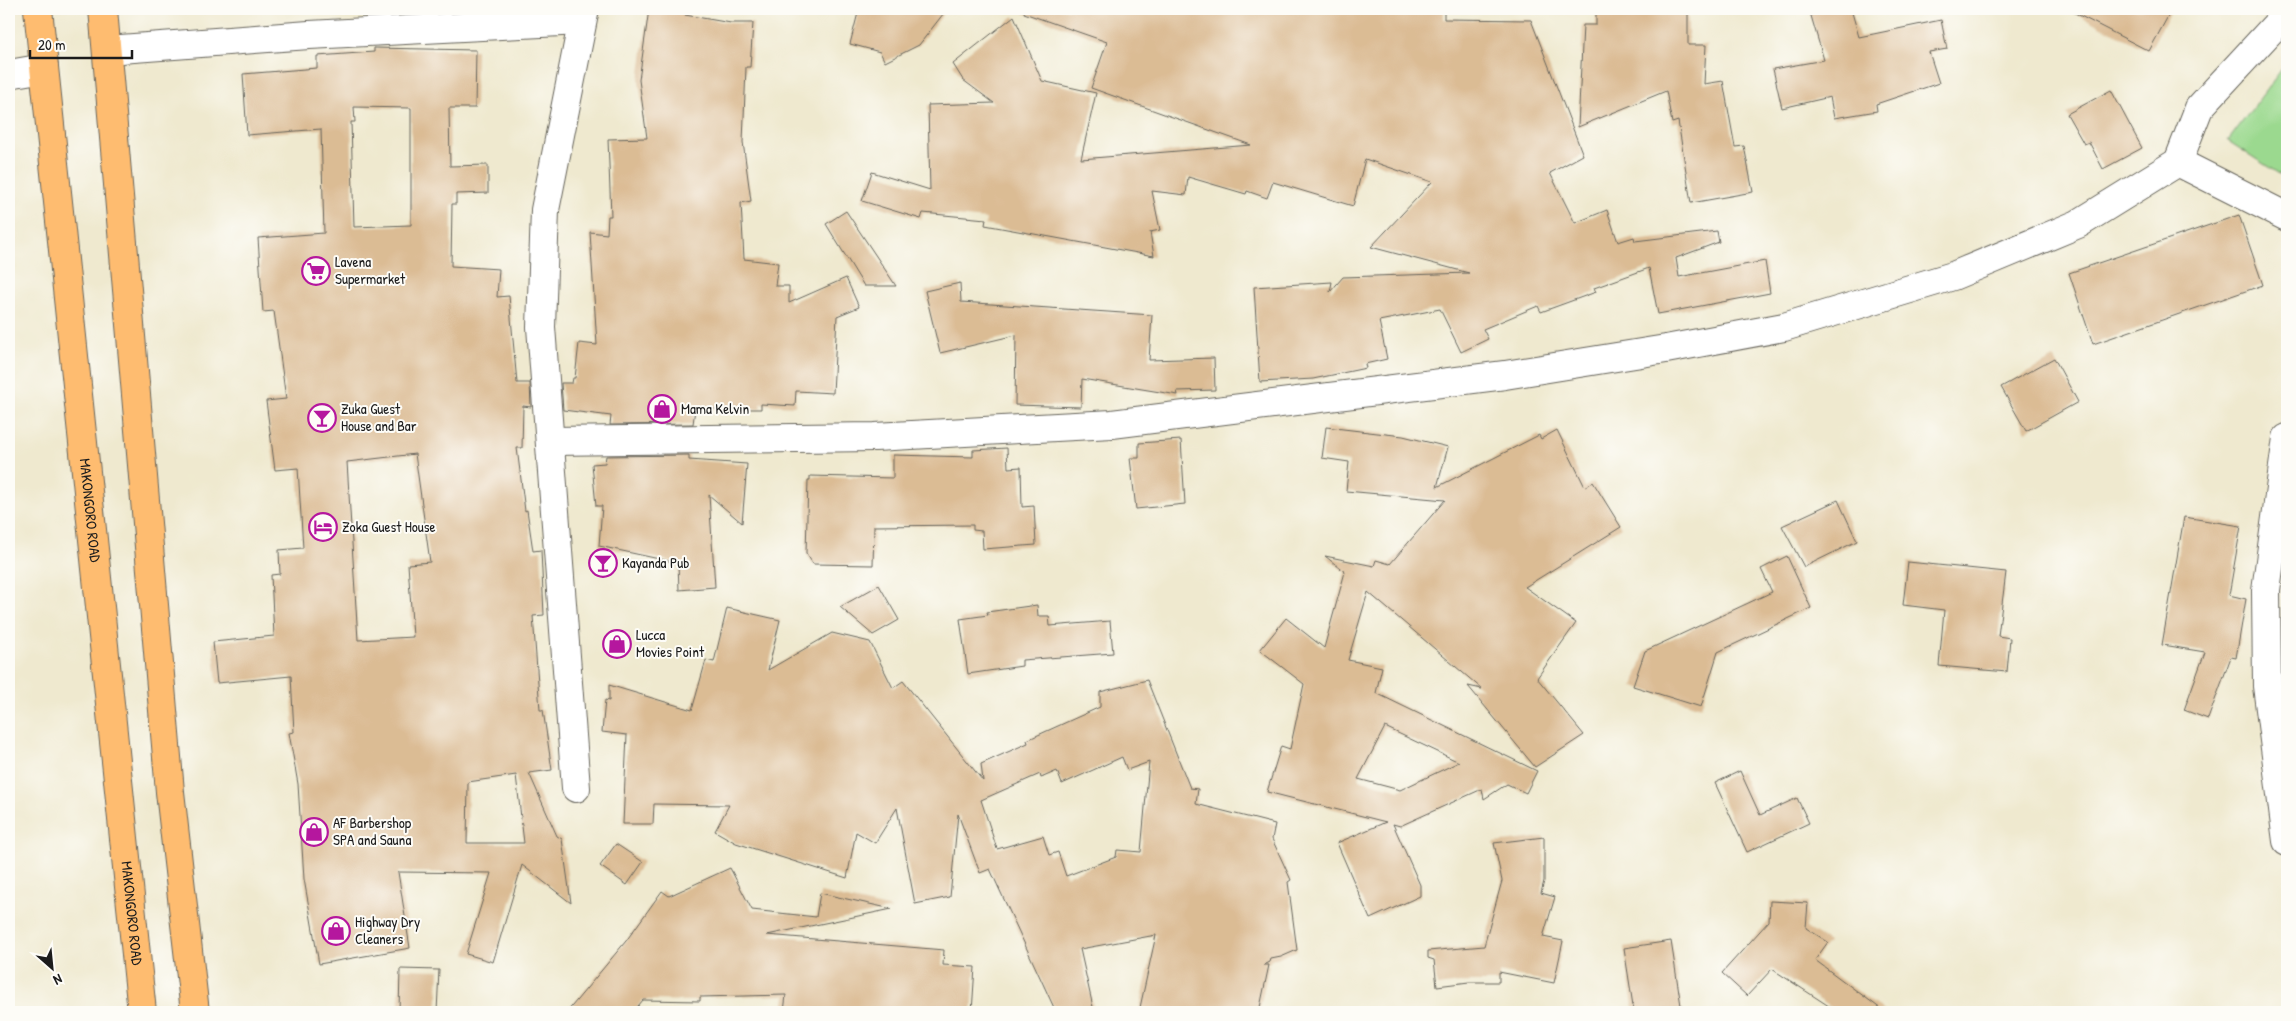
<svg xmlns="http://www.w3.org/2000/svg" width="2296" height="1021" font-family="'Patrick Hand',sans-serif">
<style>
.green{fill:#9bd98f;stroke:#5c7a56}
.building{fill:#dbbc94;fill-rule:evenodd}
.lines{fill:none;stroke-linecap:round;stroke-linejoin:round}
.minor-casing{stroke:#66645b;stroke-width:30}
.primary-casing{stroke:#66645b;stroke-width:30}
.minor{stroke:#fff;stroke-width:28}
.primary{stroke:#febc70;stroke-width:28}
.labels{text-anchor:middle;stroke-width:4;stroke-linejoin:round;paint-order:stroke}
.poi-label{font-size:15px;fill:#1c1c1c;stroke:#fdfcf7;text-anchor:start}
.street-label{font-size:15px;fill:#1c1c1c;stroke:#fdfcf7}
</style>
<rect width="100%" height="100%" fill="#fdfcf7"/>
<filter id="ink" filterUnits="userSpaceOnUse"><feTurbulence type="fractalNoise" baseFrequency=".02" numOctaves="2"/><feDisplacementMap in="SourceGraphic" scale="10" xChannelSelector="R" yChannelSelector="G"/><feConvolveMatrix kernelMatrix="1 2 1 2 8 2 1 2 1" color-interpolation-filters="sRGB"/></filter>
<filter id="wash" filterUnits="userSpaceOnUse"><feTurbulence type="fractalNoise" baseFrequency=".0096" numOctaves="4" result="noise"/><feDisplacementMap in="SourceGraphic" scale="20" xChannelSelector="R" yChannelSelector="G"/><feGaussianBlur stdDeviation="1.12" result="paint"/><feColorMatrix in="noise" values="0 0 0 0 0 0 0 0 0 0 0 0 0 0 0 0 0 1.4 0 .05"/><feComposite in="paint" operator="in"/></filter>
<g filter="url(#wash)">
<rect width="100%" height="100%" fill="#efe9cf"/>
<!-- green -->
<polygon class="green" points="2287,62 2287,179 2228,141"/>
<g id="blocks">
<!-- building -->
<g class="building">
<polygon points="649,9 686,11 685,15 731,23 753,23 750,67 746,67 743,142 751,201 741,203 744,259 778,263 775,286 789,286 789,303 846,278 859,307 837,316 833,393 796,391 795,406 761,404 761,409 695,409 693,424 610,425 611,416 563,410 561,383 572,383 573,378 575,378 579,343 597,345 590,232 607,234 608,216 611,216 608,139 647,138 639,80"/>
<polygon points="859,9 947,9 919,45 885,62 880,52 850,44"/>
<polygon points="1025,9 1444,9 1444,19 1531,20 1583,155 1550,173 1575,223 1607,210 1618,242 1634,237 1635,241 1717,231 1719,242 1676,258 1679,277 1765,261 1770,293 1658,314 1649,268 1594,288 1596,292 1541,312 1538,306 1483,329 1488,339 1461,352 1440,309 1379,321 1387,359 1365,364 1366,368 1313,379 1260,382 1254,287 1332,282 1330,292 1343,277 1469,273 1371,247 1432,182 1365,159 1353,206 1273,182 1267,198 1247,191 1246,194 1188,177 1186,195 1152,191 1160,230 1150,232 1154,256 985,225 986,219 923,213 921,219 862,201 872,172 930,190 928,105 994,103 963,80 953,64 1014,16 1042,81 1096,93 1081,159 1251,145 1091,88 1107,42 1024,13"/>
<polygon points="1596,9 1688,9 1688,45 1706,45 1704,84 1723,81 1735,147 1744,146 1753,192 1691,203 1678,121 1672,123 1666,91 1578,127 1583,25 1596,25"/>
<polygon points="1809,9 1851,9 1859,37 1941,20 1947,49 1929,52 1939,83 1876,104 1877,111 1834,118 1830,97 1782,108 1773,69 1824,60"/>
<polygon points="2067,9 2172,9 2149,51"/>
<path d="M374,48L476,50L475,108H449L450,166L488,165V193L456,194V204H452L451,266L499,269L497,297L509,296L517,383H530L531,407L523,406L522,448H517L525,511L527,510L533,551L541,550L544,615L533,616L540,710H543L552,770L529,773L557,836L562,839L571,903L522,865L493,962L466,954L491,873L398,872L410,948L319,964L304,879L298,784L289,733L294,732L291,676L217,683L213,642L274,636L271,575L280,574L279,550L303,548L298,468L275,470L266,401L286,399L274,311L263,312L258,238L324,233L321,129L247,135L243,74L317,68V56L374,52ZM354,107L411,108V225L354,227L351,122H355ZM415,454L430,562L408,564L413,637L358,640L347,462ZM516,775L524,843H467L468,782Z"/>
<polygon points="2111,90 2142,148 2103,169 2089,142 2084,144 2067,114"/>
<polygon points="846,211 896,286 864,286 826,224"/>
<polygon points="2239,215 2263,285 2093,344 2069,273"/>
<polygon points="960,283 961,302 1152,315 1149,360 1214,358 1215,390 1177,391 1178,395 1082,379 1081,407 1015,405 1016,335 940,353 925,291"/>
<polygon points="2054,358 2078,402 2026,431 2001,387"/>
<path d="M1326,427L1403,436L1448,447L1437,487L1539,435L1541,439L1557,430L1585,487L1593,482L1621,527L1525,587L1576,623L1537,678L1584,735L1535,767L1468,686L1482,689L1368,592L1348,660L1382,667L1376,693L1537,771L1526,793L1507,784L1484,799L1482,789L1400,826L1393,824L1420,885V896L1370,919L1337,843L1386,822L1267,792L1281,746L1290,749L1304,684L1260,650L1286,618L1324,648L1345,572L1325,556L1374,566L1376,560L1390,564L1445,500L1346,491L1349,462L1322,458ZM1385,727L1459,762L1400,790L1358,779Z"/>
<polygon points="1181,440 1185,504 1136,509 1130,458 1139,458 1139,443"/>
<polygon points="1007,448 1008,468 1021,467 1022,507 1034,506 1036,545 983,549 982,531 973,530 973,525 874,526 873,565 813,564 806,553 808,480 810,480 810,476 893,478 893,455 973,457 973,450"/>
<polygon points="689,455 689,460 747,464 742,523 709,495 715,587 679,590 678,563 599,546 602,506 596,506 592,464 605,463 606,456"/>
<polygon points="1838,500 1857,541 1804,567 1782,526"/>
<polygon points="2184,517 2241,526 2229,595 2246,599 2236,658 2231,657 2208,719 2184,710 2205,652 2162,645"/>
<polygon points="1787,556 1811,608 1718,652 1701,707 1633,686 1645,651 1772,592 1761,569"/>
<polygon points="1908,562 2006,572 1998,636 2010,638 2007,672 1939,666 1944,610 1903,605"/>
<polygon points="879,585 899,620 873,635 840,607"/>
<polygon points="1037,605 1038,616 1049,616 1050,626 1110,621 1113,653 1022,660 1022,666 968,674 960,619 988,615 987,612"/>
<path d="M727,608L780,620L768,670L832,633L870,642L893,688L903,681L983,781L981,764L1028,743L1027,740L1100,707V692L1147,680L1190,788L1198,789L1196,804L1275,824L1272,839L1291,880L1288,882L1297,950L1281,957L1271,959L1270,962L1264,965H1269L1259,1012H1139L1156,935L1080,949L1093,1007L1071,1012H1056L990,869L980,873L958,814L950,897L915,904L897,808L875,843L856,832L847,878L736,843L715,831L729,805L654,804L653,824H623L627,735L602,732L605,700L609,701V685L692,710L706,660L714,662ZM1122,757L1127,770L1149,762L1141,852L1117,850L1116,857L1066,876L1058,852L1049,855L1043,836L997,849L981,800L1040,774L1041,778L1057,771L1062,784Z"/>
<polygon points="1740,771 1760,815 1797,798 1809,823 1747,852 1715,783"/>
<polygon points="1544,837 1544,881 1541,893 1555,897 1543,937 1563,941 1554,983 1499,972 1499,982 1469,982 1437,986 1434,960 1428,958 1428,951 1484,946 1502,881 1494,843"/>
<polygon points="616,844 643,862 627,885 600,866"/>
<polygon points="730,868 752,910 816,917 820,893 892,909 767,935 944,950 943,965 975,967 972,1012 784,1012 786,995 700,997 700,1001 643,1000 633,1012 567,1012 626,941 662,891 669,896"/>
<polygon points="1770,901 1808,903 1806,928 1828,942 1815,960 1885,1012 1838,1012 1772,969 1747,996 1722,973 1769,921"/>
<polygon points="1671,941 1682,1012 1634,1012 1624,948"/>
<polygon points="400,969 439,970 437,1012 399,1012"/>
</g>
</g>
</g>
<g filter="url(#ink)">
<use href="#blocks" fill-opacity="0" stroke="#66645b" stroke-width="1"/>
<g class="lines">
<defs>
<g id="minor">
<polyline points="107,50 309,35 581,21"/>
<polyline points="9,74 44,68"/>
<polyline points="2178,162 2287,217"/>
<polyline points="2287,438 2266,590 2267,686 2287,841"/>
<polyline points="550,441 875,437 1112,424 1505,375 1666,349 1784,327 1953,276 2078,224 2178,162 2199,108 2287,13"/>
<polyline points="576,788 541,327 545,210 585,9"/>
</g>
<g id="primary">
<path id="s1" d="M38,9L142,1012"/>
<polyline points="103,9 170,792 195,1012"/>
</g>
</defs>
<!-- minor casing -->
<use href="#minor" class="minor-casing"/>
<!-- primary casing -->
<use href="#primary" class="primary-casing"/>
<!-- minor -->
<use href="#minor" class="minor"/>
<!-- primary -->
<use href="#primary" class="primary"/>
</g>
</g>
<!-- icons -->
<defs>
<symbol id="supermarket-ring" viewBox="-11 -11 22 22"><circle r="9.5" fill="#fdfcf7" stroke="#b5179e" stroke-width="1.5"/><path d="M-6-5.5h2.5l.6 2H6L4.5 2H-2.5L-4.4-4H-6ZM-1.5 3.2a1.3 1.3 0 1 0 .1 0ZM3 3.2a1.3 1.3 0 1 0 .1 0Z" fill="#b5179e"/></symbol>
<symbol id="shop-ring" viewBox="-11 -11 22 22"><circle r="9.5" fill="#fdfcf7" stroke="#b5179e" stroke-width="1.5"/><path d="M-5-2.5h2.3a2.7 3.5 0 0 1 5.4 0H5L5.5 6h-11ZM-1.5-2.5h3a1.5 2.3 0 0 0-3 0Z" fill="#b5179e"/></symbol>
<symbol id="bar-ring" viewBox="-11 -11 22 22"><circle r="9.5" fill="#fdfcf7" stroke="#b5179e" stroke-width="1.5"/><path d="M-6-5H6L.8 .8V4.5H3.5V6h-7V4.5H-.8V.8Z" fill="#b5179e"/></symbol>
<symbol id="hotel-ring" viewBox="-11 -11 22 22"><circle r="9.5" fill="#fdfcf7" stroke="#b5179e" stroke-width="1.5"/><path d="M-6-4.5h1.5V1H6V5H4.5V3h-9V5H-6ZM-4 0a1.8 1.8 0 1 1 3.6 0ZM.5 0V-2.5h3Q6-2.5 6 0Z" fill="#b5179e"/></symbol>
</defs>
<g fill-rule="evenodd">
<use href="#supermarket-ring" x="300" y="255" width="32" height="32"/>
<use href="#shop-ring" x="646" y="393" width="32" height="32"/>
<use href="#bar-ring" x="306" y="402" width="32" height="32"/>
<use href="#hotel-ring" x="307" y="511" width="32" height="32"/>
<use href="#bar-ring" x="587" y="547" width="32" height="32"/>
<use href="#shop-ring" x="601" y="628" width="32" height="32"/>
<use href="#shop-ring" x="298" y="816" width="32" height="32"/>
<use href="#shop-ring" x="320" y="915" width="32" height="32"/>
</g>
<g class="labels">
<!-- poi labels -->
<g class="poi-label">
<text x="335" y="267">Lavena<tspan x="335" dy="17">Supermarket</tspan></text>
<text x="341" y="414">Zuka Guest<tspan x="341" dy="17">House and Bar</tspan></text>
<text x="681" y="414">Mama Kelvin</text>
<text x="342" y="532">Zoka Guest House</text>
<text x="622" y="568">Kayanda Pub</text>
<text x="636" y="640">Lucca<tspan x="636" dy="17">Movies Point</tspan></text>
<text x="333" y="828">AF Barbershop<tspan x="333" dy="17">SPA and Sauna</tspan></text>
<text x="355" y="927">Highway Dry<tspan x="355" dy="17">Cleaners</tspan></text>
</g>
<!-- street labels -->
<g class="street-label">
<text dy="5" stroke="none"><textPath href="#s1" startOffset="504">MAKONGORO ROAD</textPath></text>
<text dy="5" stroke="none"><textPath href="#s1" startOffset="909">MAKONGORO ROAD</textPath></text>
</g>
</g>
<!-- margin -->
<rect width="2296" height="1021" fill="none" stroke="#fdfcf7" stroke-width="30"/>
<!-- north arrow -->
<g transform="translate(52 968) rotate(153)" stroke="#fdfcf7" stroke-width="4" paint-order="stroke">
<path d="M0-4L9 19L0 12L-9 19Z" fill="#1c1c1c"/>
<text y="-8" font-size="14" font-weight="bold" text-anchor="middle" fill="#1c1c1c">N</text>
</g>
<!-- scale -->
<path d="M30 50v8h102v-8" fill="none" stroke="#1c1c1c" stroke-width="2.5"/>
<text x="38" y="50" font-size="15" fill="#1c1c1c" stroke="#fdfcf7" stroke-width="4" paint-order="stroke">20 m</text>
</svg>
